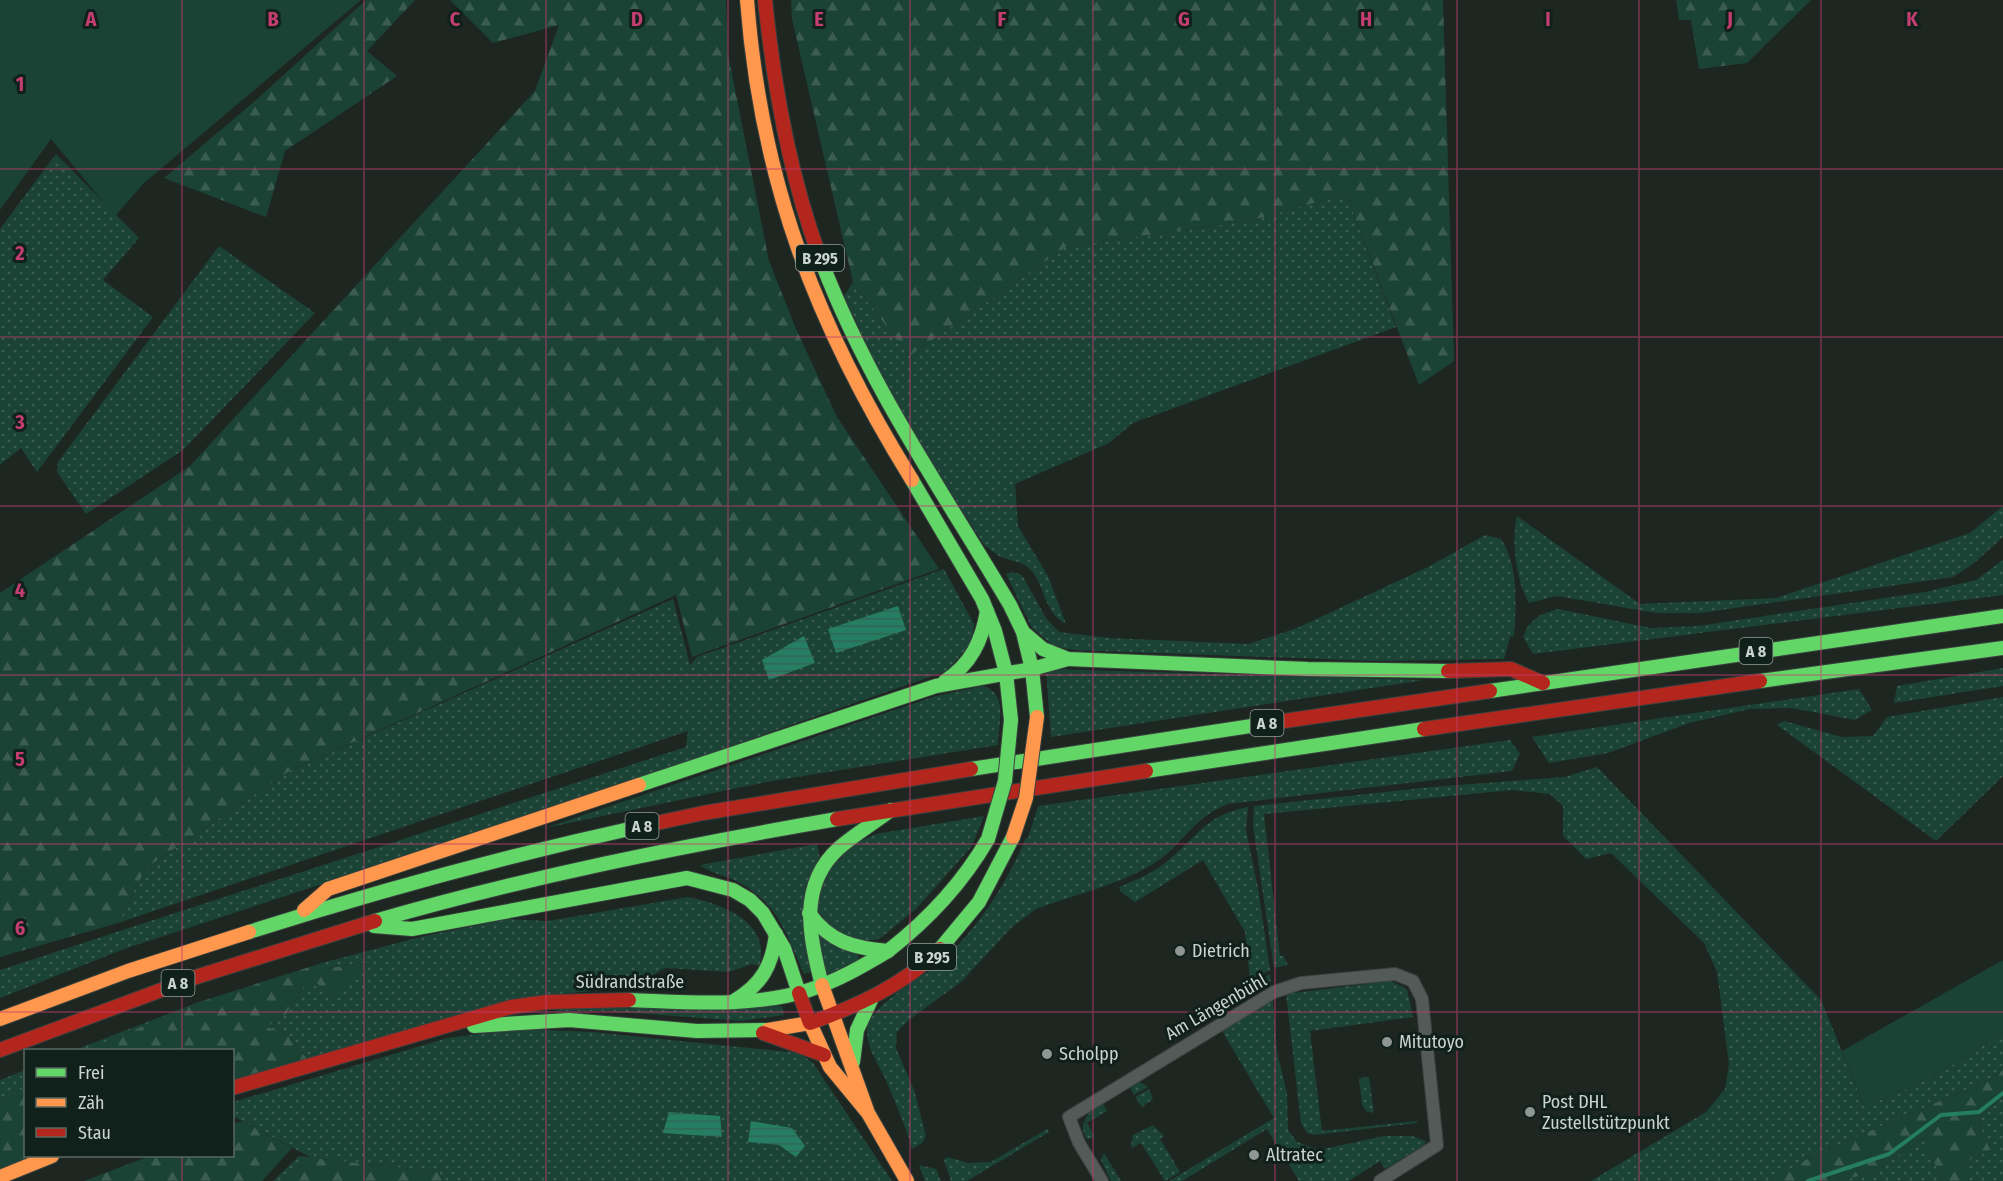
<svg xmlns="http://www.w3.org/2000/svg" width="2003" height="1181" font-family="'Fira Sans Condensed',sans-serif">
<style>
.grass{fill:url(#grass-dots)}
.forest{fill:url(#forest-firs)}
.garden{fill:#1b4335}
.water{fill:url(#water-rules)}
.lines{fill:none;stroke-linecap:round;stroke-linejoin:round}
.stream{stroke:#267e62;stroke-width:4}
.street-casing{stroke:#3a413e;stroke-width:14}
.fast-casing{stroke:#3a413e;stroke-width:16}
.slow-casing{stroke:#3a413e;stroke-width:16}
.jam-casing{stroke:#3a413e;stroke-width:16}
.street{stroke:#545a57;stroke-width:12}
.fast{stroke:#63d668;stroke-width:14}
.slow{stroke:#ff974d;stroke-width:14}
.jam{stroke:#b3261e;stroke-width:14}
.fast-bridge-casing{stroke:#3a413e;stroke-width:16;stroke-linecap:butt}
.slow-bridge-casing{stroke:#3a413e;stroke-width:16;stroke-linecap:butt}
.fast-bridge{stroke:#63d668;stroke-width:14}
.slow-bridge{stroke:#ff974d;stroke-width:14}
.grid{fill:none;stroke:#c43e72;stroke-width:1.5;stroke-opacity:0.55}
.poi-dot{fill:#8e9792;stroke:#10201a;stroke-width:2}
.labels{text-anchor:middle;stroke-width:6;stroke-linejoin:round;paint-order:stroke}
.shield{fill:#10201a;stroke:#929e99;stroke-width:1.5}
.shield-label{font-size:16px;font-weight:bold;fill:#cad4cf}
.poi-label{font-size:18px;fill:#cad4cf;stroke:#10201a;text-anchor:start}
.street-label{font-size:18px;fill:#cad4cf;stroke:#10201a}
.grid-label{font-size:20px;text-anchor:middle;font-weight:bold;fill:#c43e72;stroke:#10201a;stroke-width:6;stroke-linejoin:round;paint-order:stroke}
</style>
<defs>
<pattern id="grass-dots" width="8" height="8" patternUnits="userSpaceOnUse" patternTransform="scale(1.5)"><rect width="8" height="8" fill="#1b4335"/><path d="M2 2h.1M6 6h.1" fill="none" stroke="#3b5d51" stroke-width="1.8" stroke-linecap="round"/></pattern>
<pattern id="forest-firs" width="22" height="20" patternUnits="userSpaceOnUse" patternTransform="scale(1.5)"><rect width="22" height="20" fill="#1b4335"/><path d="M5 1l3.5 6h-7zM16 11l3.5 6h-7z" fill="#3b5d51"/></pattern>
<pattern id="water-rules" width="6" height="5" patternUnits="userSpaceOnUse" patternTransform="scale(1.5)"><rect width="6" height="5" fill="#267e62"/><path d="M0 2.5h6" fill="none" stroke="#2f6554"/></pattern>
</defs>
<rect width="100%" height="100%" fill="#1e2622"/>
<!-- grass -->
<g class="grass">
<polygon points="56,154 139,238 103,280 153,317 37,472 21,448 0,465 0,229"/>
<path d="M1346,194L1396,327L1133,423L1109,443L1015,484L1018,526L1048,576L1066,624C1043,612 1046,586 1030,569C1022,561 1014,562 1004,558C997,556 990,549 984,545L891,398L844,296L853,282L909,356L1066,247L1253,220Z"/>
<polygon points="219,246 315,313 183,450 86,514 57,472 58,462"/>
<path d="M2003,506V537L1973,564L1953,577L1700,613H1656L1557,596L1529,603C1516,581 1511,541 1517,516L1640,604L1776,598L1970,533Z"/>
<path d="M1485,535L1501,539C1519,566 1516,605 1514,636L1510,637L1504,659L1378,661L1075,650L1055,647L1032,628L1006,574L1012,572L1022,575L1046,618L1059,632L1109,638L1249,644L1297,628L1428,567Z"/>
<polygon points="2003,560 2003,595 1533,654 1523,637 1528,626 1540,615 1558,609 1651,628 1698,626 1925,592 1976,580"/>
<polygon points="944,569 974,624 972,642 947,671 520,819 124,949 0,998 0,970 686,747 688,731 118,923 145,869 286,773 673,599 690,665 697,657"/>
<polygon points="2003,668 2003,686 1894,703 1897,686"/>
<polygon points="1046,669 1424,680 1051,737"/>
<path d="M983,686C1009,694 998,723 998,745L766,782L545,828L936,696Z"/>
<polygon points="1859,689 1872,710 1855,720 1792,708 1750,709 1689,723 1608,753 1549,763 1532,737"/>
<polygon points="2003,697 2003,776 1936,841 1777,725 1784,721 1842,737 1873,736 1887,717"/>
<path d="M1510,740L1520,754L1512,771L1228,804C1190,819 1184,845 1153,864C1118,885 1074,895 1036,909L1012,927L962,981L909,1020L897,1032L896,1048L914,1090L926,1136L922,1143L912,1149C906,1126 895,1102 885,1078C878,1064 867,1048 867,1031C867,1007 917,981 934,967C976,933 1005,886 1026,838H1028L1038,806Z"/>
<path d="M1597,767L1821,1000L1864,1106C1918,1086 1956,1065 2003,1032V1070L1991,1079L1814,1155L1770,1181H1591L1706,1112L1725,1089L1729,1064L1717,972L1704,943L1611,853L1586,859L1563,836V806L1550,794L1512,790L1264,814L1280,956H1283L1288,965L1274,968L1253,826L1254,806L1432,787L1565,777Z"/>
<path d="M1248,807L1246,830L1258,888L1270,970L1240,986V981L1250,979L1245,932L1203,860L1135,902L1121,892L1119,887C1136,880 1151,874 1165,863C1197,838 1204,815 1248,807Z"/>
<polygon points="984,816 972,846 917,908 882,937 876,940 842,940 817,910 825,874 856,843 876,834"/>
<path d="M817,844L820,859L811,972L804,974C787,935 778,903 738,882C727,876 707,872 700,865Z"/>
<path d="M688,897C721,903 773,923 759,966L752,964L729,972L665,968L631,988L567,993L307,1059L287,1033L265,1027L286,1014L303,987L314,978L329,999L364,963L329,968L322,963L424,936L508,919L548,921Z"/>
<polygon points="815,933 858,955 859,960 825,976"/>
<polygon points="1270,974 1271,984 1255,994 1250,986"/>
<polygon points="1391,981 1407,989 1413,1017 1310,1031 1322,1131 1417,1121 1417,1123 1314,1135 1307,1133 1301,1123 1286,994"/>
<polygon points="1273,1000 1277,1052 1287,1093 1288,1130 1297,1142 1319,1150 1384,1136 1412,1136 1426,1141 1424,1145 1385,1169 1380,1161 1349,1181 1299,1181 1267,1129 1182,1181 1169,1181 1274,1118 1222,1031"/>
<polygon points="196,1003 88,1050 75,1050"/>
<polygon points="782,1006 784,1015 742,1021 608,1011 557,1011 556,1007 737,1009"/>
<polygon points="517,1029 593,1032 799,1053 813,1063 892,1181 442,1181 439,1172 312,1158 283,1181 273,1181 299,1156 310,1157 233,1116 233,1102 447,1038"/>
<polygon points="25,1070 25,1087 0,1105 0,1080"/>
<polygon points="1369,1077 1374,1113 1366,1111 1362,1104 1359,1078"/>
<polygon points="1138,1081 1148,1087 1134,1095 1129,1086"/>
<polygon points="1149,1089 1153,1099 1142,1107 1135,1097"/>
<polygon points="2003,1096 2003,1181 1970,1181 1963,1163 1990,1150 1977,1118"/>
<path d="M1102,1102L1107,1111L1087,1123L1095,1137L1087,1139C1076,1123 1090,1111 1102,1102Z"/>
<polygon points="1153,1125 1164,1136 1160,1139 1180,1172 1165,1181 1141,1143 1132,1148 1131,1145 1133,1135"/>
<polygon points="1047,1129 1049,1132 967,1181 951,1181 944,1160 947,1157 968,1163 991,1162"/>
<polygon points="1924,1138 1942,1181 1837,1181 1872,1173"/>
<polygon points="1104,1153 1121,1181 1111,1181 1101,1160"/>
<polygon points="919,1165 936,1169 941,1181 925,1181"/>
</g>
<!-- forest -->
<g class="forest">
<polygon points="366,0 415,0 367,51 397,76 285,151 266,217 164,178 255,101"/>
<polygon points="450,0 726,0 728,54 769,261 796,329 837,417 939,569 692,657 676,595 286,773 146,868 118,923 0,957 0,593 190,466 535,91 559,25 493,43"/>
<polygon points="791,0 1443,0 1454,361 1419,385 1346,194 1253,220 1066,247 909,356 853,282 792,19"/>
<polygon points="1676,0 1811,0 1747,63 1699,69 1691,20 1679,20"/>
<polygon points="322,963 330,968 365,963 329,999 314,979 303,987 286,1014 266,1027 287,1033 307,1059 233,1086 232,1050 88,1050 196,1003"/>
<polygon points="2003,1070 2003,1096 1977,1118 1990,1150 1963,1163 1970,1181 1942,1181 1924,1138 1872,1173 1837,1181 1770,1181 1814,1155 1991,1079"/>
<polygon points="25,1087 26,1156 41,1156 0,1171 0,1105"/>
<polygon points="242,1121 292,1148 262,1181 84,1181 150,1156 232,1156 233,1124"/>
<polygon points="312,1158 439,1172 442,1181 283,1181"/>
</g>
<!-- garden -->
<g class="garden">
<polygon points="0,0 361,0 144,183 115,216 51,139 0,210"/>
<path d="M2003,960V1032C1956,1065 1918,1086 1864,1106L1842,1051Z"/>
</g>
<!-- water -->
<g class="water">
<polygon points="898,606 906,630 836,653 828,629"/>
<polygon points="804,636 815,663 769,680 762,660"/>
<polygon points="669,1112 720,1116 722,1137 663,1133"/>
<polygon points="751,1121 792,1128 805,1146 796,1157 779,1145 748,1142"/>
</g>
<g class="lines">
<!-- stream -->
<polyline class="stream" points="1808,1181 1889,1154 1941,1115 1979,1112 2003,1093"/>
<defs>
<polyline id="street" points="1102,1181 1079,1143 1069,1117 1274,992 1301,983 1395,974 1413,981 1422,999 1437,1145 1380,1181"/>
<g id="fast">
<path d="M822,263C870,388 942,490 1010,605L1023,632L1032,669"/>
<polyline points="912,480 982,599 995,631 1006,673"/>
<polyline points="1023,632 1043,649 1068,659 1308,669 1448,671"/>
<polyline points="1032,669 1037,717"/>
<polyline points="1006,673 1011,720"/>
<path d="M945,681C971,664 982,641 987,611"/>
<polyline points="1760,681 2003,648"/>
<polyline points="1490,691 2003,616"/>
<polyline points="971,769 1277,722"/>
<polyline points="1146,771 1424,729"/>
<polyline points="639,785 936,686 1032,669 1068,659"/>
<path d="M809,913C830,942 853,948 888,951"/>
<path d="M375,921C527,877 682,846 837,819"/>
<polyline points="374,926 412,929 687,878 733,890 750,900 763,913 784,948 799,993"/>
<path d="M249,932C378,891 506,856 638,827"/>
<polyline points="940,949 979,902 1013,837"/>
<path d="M888,951C929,919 962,884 988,839"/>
<path d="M822,985C809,937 798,885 839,848C855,834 874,823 891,810"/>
<path d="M629,1000C688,1002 752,1008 809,990C837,981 863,966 888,951"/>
<path d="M734,1001C762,984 772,966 776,934"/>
<polyline points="474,1026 569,1020 697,1031 768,1030"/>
<polyline points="853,1062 857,1030 871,1000"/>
</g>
<g id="slow">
<path d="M747,0C761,183 816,325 912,480"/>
<polyline points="304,910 328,889 639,785"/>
<polyline points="822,985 867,1110"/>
<polyline points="0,1019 128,971 249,932"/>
<polyline points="768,1030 810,1023 830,1067 868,1113 907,1181"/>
<polyline points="0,1177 52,1156"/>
</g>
<g id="jam">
<path d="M765,0C774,89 790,179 822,263"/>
<polyline points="1448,671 1511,669 1543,683"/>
<polyline points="1277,722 1490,691"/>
<polyline points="1424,729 1760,681"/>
<polyline points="837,819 1146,771"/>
<polyline points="638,827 703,813 971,769"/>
<path d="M799,993L810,1023C857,1006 904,985 940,949"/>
<polyline points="763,1033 824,1055"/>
<polyline points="0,1050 199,976 375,921"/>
<polyline points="232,1088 511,1007 547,1002 629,1000"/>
</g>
</defs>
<!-- street casing -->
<use href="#street" class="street-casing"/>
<!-- fast casing -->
<use href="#fast" class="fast-casing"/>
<!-- slow casing -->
<use href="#slow" class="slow-casing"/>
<!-- jam casing -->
<use href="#jam" class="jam-casing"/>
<!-- street -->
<use href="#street" class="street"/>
<!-- fast -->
<use href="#fast" class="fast"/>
<!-- slow -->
<use href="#slow" class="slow"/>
<!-- jam -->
<use href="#jam" class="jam"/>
<defs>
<polyline id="fast-bridge" points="988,839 1005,781 1011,720"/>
<polyline id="slow-bridge" points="1013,837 1026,798 1037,717"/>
</defs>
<!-- fast-bridge casing -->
<use href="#fast-bridge" class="fast-bridge-casing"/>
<!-- slow-bridge casing -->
<use href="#slow-bridge" class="slow-bridge-casing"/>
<!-- fast-bridge -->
<use href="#fast-bridge" class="fast-bridge"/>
<!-- slow-bridge -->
<use href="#slow-bridge" class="slow-bridge"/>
</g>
<!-- grid -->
<path class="grid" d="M182,0V1050M364,0V1181M546,0V1181M728,0V1181M910,0V1181M1093,0V1181M1275,0V1181M1457,0V1181M1639,0V1181M1821,0V1181M0,169H2003M0,337H2003M0,506H2003M0,675H2003M0,844H2003M0,1012H2003M182,1156V1181"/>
<!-- markers -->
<g class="poi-dot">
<circle cx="1180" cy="951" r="6"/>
<circle cx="1387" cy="1042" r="6"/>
<circle cx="1047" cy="1054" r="6"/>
<circle cx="1530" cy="1112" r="6"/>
<circle cx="1254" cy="1155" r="6"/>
</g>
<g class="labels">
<!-- shield labels -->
<g class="shield">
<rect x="796" y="245" width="48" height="26" rx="4.5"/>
<rect x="1739.5" y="638" width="33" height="26" rx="4.5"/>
<rect x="1250.5" y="710" width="33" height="26" rx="4.5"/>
<rect x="625.5" y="813" width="33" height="26" rx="4.5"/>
<rect x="908" y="944" width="48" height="26" rx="4.5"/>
<rect x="161.5" y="970" width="33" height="26" rx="4.5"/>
</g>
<g class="shield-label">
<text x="820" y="264">B 295</text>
<text x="1756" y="657">A 8</text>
<text x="1267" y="729">A 8</text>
<text x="642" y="832">A 8</text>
<text x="932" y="963">B 295</text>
<text x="178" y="989">A 8</text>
</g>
<!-- poi labels -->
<g class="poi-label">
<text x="1192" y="957">Dietrich</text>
<text x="1399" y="1048">Mitutoyo</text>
<text x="1059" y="1060">Scholpp</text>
<text x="1542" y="1108">Post DHL<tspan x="1542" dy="21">Zustellstützpunkt</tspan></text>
<text x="1266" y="1161">Altratec</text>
</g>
<!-- street labels -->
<g class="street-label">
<text x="630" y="988">Südrandstraße</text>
<text transform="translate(1216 1007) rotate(-30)" y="6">Am Längenbühl</text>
</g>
</g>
<g class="grid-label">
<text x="91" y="26">A</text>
<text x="273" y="26">B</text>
<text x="455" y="26">C</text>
<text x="637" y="26">D</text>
<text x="819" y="26">E</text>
<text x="1002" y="26">F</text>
<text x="1184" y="26">G</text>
<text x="1366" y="26">H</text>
<text x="1548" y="26">I</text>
<text x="1730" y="26">J</text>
<text x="1912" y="26">K</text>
<text x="20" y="91">1</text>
<text x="20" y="260">2</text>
<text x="20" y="429">3</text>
<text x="20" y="597">4</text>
<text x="20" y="766">5</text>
<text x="20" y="935">6</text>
</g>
<!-- legend -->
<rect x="24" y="1049" width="210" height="108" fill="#10201a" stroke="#5a6862" stroke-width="1.5"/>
<rect x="36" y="1068" width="30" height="9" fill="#63d668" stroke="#5a6862" stroke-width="1.5"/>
<text x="78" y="1079" font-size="18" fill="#cad4cf">Frei</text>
<rect x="36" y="1098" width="30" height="9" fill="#ff974d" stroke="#5a6862" stroke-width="1.5"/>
<text x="78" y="1109" font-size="18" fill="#cad4cf">Zäh</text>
<rect x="36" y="1128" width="30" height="9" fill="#b3261e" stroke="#5a6862" stroke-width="1.5"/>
<text x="78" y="1139" font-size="18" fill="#cad4cf">Stau</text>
</svg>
